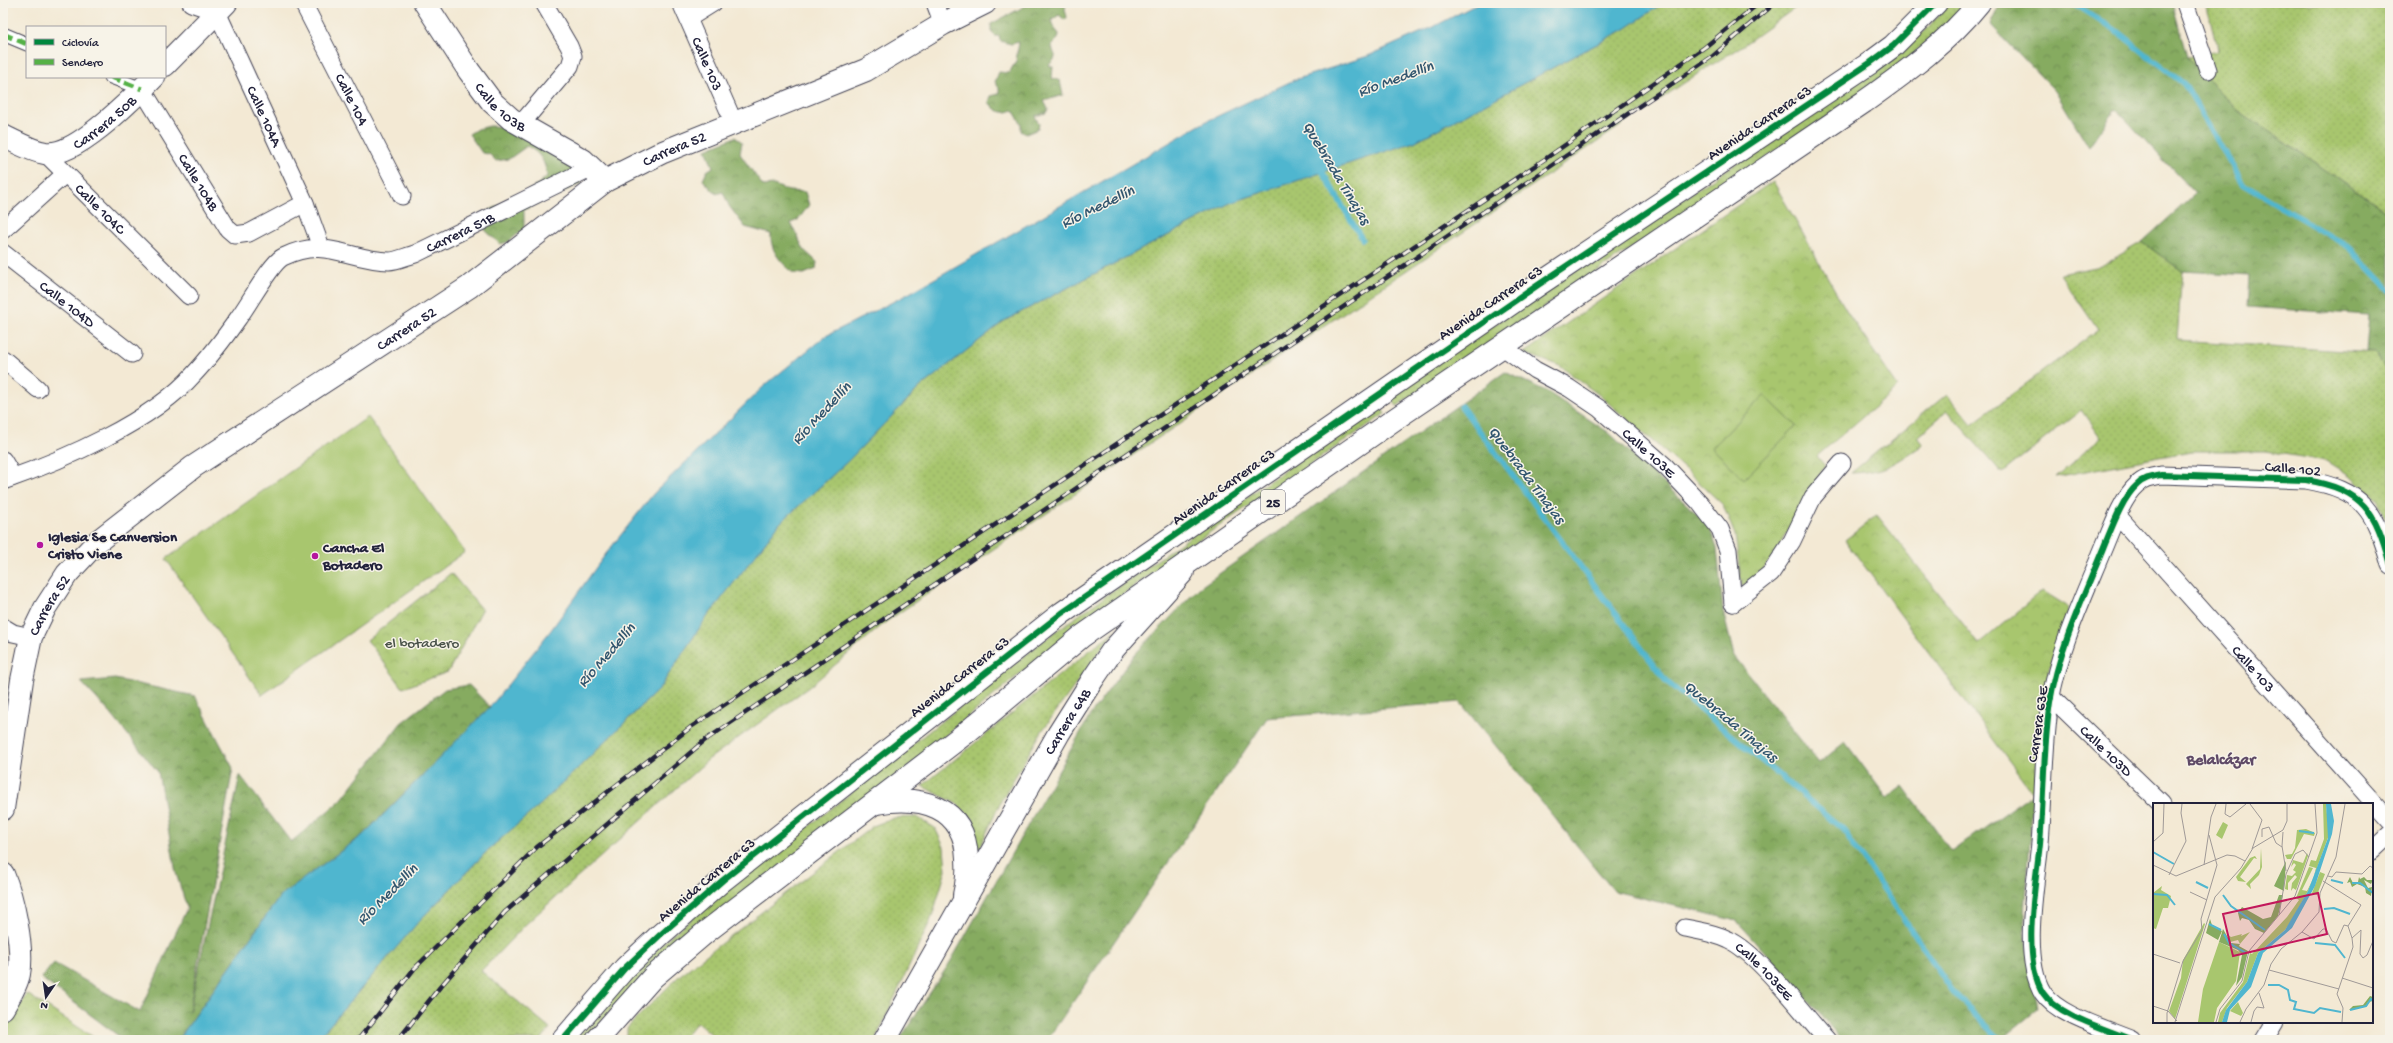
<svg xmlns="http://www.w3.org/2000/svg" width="2393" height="1043" font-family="'Gochi Hand',sans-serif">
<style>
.grass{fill:url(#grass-dots);stroke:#657454}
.forest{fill:url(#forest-crowns);stroke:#54664e}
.park{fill:url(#park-crowns);stroke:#657454}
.pitch{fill:#a8c66e;stroke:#657454}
.water{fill:#50b6cf;stroke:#396c85}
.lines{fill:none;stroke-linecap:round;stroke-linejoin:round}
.stream{stroke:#50b6cf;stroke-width:5.5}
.pedestrian-casing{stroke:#414052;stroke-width:15}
.minor-casing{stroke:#414052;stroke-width:19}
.tertiary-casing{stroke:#414052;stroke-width:24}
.secondary-casing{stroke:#414052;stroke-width:24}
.trunk-casing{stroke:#414052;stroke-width:24}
.pedestrian{stroke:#fff;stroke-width:13}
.minor{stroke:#fff;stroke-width:17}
.tertiary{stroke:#fff;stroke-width:22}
.secondary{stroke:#fff;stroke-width:22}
.trunk{stroke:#fff;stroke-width:22}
.rail-casing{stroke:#22223b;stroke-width:4.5}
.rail{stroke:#f7f3e8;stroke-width:3;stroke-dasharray:9;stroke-linecap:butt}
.quiet{stroke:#55b146;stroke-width:5;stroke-dasharray:10 5;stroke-linecap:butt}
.cycleway-casing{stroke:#f7f3e8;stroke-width:8}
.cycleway{stroke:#00873e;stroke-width:6}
.poi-dot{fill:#b5179e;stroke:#f7f3e8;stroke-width:1.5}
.labels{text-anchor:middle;stroke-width:3;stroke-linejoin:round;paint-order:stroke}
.shield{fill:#f7f3e8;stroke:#62616f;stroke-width:1}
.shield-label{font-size:14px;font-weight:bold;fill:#22223b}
.street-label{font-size:15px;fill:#22223b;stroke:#f7f3e8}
.poi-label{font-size:15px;font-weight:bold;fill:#22223b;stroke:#f7f3e8;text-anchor:start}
.park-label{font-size:15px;fill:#4a534a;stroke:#f7f3e8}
.water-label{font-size:16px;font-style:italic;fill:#32566f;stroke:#f7f3e8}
.neighbourhood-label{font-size:16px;font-weight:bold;fill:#5f4a67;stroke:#f7f3e8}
.inset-river{fill:none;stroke:#50b6cf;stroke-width:2}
.inset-road{fill:none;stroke:#9f9997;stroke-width:1}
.view{fill:#c2185b;fill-opacity:0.15;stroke:#c2185b;stroke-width:2}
.inset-edge{fill:none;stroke:#22223b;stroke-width:2}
</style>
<defs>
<pattern id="grass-dots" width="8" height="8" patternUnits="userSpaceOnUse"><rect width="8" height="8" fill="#a8c66e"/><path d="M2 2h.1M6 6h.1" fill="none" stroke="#90aa60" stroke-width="1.8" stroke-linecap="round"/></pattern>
<pattern id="forest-crowns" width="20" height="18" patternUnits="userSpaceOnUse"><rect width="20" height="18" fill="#86ab61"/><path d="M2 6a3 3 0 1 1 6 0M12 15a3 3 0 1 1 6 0" fill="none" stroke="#6d8b51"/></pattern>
<pattern id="park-crowns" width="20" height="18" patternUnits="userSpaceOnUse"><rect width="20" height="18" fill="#a8c66e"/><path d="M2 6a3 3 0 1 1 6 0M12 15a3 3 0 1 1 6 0" fill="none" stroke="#90aa60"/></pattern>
</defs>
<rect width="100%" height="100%" fill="#f7f3e8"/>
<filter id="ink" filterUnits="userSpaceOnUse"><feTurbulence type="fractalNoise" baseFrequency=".025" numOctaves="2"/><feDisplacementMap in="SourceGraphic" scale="8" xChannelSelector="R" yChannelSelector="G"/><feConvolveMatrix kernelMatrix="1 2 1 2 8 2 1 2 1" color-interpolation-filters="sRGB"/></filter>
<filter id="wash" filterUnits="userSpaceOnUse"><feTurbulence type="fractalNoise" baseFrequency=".012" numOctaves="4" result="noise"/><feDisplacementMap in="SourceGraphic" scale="16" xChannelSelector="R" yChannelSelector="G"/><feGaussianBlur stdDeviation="0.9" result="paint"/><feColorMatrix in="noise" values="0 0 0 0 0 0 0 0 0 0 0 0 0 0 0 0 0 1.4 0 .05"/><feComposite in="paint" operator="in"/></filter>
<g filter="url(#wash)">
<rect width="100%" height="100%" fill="#f3e9d4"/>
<!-- grass -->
<g class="grass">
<polygon points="1663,3 1802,3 1742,46 1699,73 887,621 809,687 709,759 526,924 481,971 550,1028 541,1040 317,1040 420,920 489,849 541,804 659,689 704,621 780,523 848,461 919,388 1004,321 1230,203 1414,142 1625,29"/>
<polygon points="1949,3 1966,3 1956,17 1883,79 1397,406 1389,395 1876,70 1924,32"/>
<polygon points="2206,3 2390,3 2390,214 2236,109 2187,57 2218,51"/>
<path d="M2142,242L2182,271L2177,340L2375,353L2390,379V527L2377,499L2353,478L2326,461L2265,451H2191L2055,477L2101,438L2081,410L2002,473L1947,411L1917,437L1923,445C1893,464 1887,472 1851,473L1947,394L1972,424L2098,330L2060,274L2101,266Z"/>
<polygon points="1379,404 1385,414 1182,551 1057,643 909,766 632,987 586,1040 574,1040 618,987 676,931 1056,631"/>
<polygon points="1115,630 1042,731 1001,801 978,852 973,819 957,804 922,786"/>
<polygon points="917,817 935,828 944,847 946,870 932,917 875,1040 718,1040 697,1022 682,1040 627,1040 627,1028 679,976 873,826 894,818"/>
</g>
<!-- forest -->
<g class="forest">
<path d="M1031,3H1066L1065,10L1067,17L1065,20L1059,15L1052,20V25L1059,34L1058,39L1052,45C1053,56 1060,55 1049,65L1053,67L1052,78L1060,81L1063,95L1044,101L1048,109L1046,113L1035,116L1039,124L1038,129L1026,134L1021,131V123L1013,110C1003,115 995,111 989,102L991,96L999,94V88L995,82L999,72L1009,73L1016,61L1019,42L1011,44L1000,41L999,36H995L991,32V24Z"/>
<polygon points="2000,3 2172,3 2187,57 2236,109 2390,214 2390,379 2375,353 2366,352 2369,315 2248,307 2250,275 2182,271 2142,242 2195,194 2116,109 2089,147 2055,91 1990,24"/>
<path d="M490,126L510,127L574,161L582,183L524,210V229L508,242L500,244L485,230L488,211C508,201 532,192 547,176C545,161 540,153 527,146L509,159L496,161L489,154L482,153L469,134L477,129Z"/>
<path d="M735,137L742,142L740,154L763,186L774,185L789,191L805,192L809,205L798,220L791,223L804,250L817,262L816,269L804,274L793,273C781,262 770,251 771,234L745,227L729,206L723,192L716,194L703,180L707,171L713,167L706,149Z"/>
<polygon points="1505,372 1546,391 1608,432 1708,524 1717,548 1723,611 1734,656 1819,763 1845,742 1887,798 1903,786 1952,852 2033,793 2024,930 2038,1009 2000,1040 1843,1040 1737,921 1614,891 1460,702 1267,718 1047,1040 899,1040 949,964 1091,714 1135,654 1199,588"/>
<polygon points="115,679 195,696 233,768 189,1012 240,775 291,842 341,800 401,723 445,689 469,685 490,707 363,835 281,895 178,1040 124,1040 41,978 54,963 140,1012 187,908 176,873 158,772 111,714 81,682"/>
</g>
<!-- park -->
<g class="park">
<polygon points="1773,181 1849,315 1898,387 1817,456 1825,466 1805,497 1790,528 1773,556 1762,571 1742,587 1735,535 1723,505 1686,470 1599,395 1560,366 1524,353"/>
<polygon points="1877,515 1979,644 2042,591 2069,608 2049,669 2033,793 1845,540"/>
<polygon points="451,573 482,610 448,672 403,688 367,640"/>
<polygon points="27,994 98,1040 3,1040 3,1030"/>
</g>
<!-- pitch -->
<g class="pitch">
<polygon points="1764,395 1796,426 1744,479 1712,448"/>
<polygon points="368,417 465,552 262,695 166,559"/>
</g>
<!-- water -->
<polygon class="water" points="1479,3 1663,3 1625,29 1414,142 1230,203 1004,321 919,388 848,461 780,523 704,621 659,689 541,804 489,849 420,920 317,1040 178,1040 281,895 363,835 490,707 551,630 605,555 654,493 764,386 824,337 908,294 1205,122 1294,80 1368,56 1433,27"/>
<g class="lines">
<!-- stream -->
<g class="stream">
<polyline points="2073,3 2114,29 2184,84 2243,184 2350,248 2390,290"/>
<polyline points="1319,166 1362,239"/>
<polyline points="1461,406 1666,681 1842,828 1954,993 2001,1040"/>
</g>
</g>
</g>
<g filter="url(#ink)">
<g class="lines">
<defs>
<g id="pedestrian">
<polyline points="3,34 27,44"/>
<polyline points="111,77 142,89"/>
</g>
<g id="minor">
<path id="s1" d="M191,3L217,12L305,203L321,247"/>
<path id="s2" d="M303,3L402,196"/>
<path id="s3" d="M681,3L735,125"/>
<polyline points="935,3 943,24"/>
<polyline points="2185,3 2208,70"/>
<polyline points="689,18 713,3"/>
<path id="s4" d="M142,89L228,229L235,235L249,233L305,203"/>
<polyline points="521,124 570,66 573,56 569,46 544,3"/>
<path id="s5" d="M46,154L189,296"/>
<polyline points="3,230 65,174"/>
<path id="s6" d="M3,253L132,354"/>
<path id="s7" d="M1503,347L1535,370L1569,388L1600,409L1666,467L1700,503L1720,529L1728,550L1733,603"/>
<polyline points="3,359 38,389"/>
<polyline points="3,460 13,477"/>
<path id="s8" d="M3,481C63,460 152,422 194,374C210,357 225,337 239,317C249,304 271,263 283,257C324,236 348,260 389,261C397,261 407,256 415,254L592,167"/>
<path id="s9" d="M2118,516L2390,821"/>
<polyline points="1733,603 1771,573 1792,541 1813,497 1842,463"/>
<polyline points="3,627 13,633 31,637"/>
<path id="s10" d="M2051,697L2162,804"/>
<polyline points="2372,851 2390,834"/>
<path id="s11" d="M1685,928C1700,931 1715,933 1729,940C1759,954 1803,1014 1827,1040"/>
<path d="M2132,1040C2107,1029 2058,1016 2043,993C2021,958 2036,883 2040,843C2044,796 2043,749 2050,702C2059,648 2083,598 2103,549C2111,530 2122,498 2137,485C2144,478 2151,477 2161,475L2306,480C2364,490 2375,511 2390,565"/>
<polyline points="2264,1040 2275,1022"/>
</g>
<g id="tertiary">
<path id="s12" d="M425,3L469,71L492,102L511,119L583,160L605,181"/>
<polyline points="165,65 226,3"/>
<path id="s13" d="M3,136C16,142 31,151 45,153C75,158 133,98 154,77"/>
</g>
<g id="secondary">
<path d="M877,803C921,795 965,806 967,858C968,871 967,883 964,895"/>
<path id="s14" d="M3,809L22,680L31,637L45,608L67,574L98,541L193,467L469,287L605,181L663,152L866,70L943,24L985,3"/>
<path d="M3,874C13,898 24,948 19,974C17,985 9,998 3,1008"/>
<path id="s15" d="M885,1040L1059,733L1093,679L1112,651L1183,572"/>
</g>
<g id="trunk">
<polyline points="563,1040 625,968 660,935 723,880 1062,613 1538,285 1870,63 1893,46 1936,3"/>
<path d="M597,1040L653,977L706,932L967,732L1081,637L1395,419L1864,102C1906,72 1947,43 1979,3"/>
</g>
</defs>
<!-- pedestrian casing -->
<use href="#pedestrian" class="pedestrian-casing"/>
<!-- minor casing -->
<use href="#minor" class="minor-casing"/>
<!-- tertiary casing -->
<use href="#tertiary" class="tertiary-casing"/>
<!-- secondary casing -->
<use href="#secondary" class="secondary-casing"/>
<!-- trunk casing -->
<use href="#trunk" class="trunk-casing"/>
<!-- pedestrian -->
<use href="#pedestrian" class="pedestrian"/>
<!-- minor -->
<use href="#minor" class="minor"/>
<!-- tertiary -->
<use href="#tertiary" class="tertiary"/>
<!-- secondary -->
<use href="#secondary" class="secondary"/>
<!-- trunk -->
<use href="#trunk" class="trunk"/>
<defs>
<g id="rail">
<polyline points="358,1040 414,969 537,847 691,727 1545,159 1705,47 1759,3"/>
<polyline points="398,1040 440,987 505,912 704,741 1713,56 1775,3"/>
</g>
</defs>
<!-- rail casing -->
<use href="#rail" class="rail-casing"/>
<!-- rail -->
<use href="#rail" class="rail"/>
<!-- quiet -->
<g class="quiet">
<polyline points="3,34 27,44"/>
<polyline points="111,77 142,89"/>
</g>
<defs>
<g id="cycleway">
<polyline points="563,1040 625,968 660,935 723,880 1062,613 1538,285 1870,63 1893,46 1936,3"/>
<path d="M2132,1040C2107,1029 2058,1016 2043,993C2021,958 2036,883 2040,843C2044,796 2043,749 2050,702C2059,648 2083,598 2103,549C2111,530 2122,498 2137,485C2144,478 2151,477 2161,475L2306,480C2364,490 2375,511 2390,565"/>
</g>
</defs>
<!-- cycleway casing -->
<use href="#cycleway" class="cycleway-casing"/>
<!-- cycleway -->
<use href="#cycleway" class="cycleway"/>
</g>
</g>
<!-- markers -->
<g class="poi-dot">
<circle cx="40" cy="545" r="4"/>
<circle cx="315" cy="556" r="4"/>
</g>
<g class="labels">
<!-- shield labels -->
<rect class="shield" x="1261" y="490" width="24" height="24" rx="3"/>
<g class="shield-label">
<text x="1273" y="507">25</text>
</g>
<!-- street labels -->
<g class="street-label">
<text dy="5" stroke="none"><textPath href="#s3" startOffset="66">Calle 103</textPath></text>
<text dy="5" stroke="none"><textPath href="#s2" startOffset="108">Calle 104</textPath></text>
<text dy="5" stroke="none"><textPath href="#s12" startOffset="129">Calle 103B</textPath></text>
<text dy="5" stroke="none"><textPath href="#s1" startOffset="142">Calle 104A</textPath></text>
<text dy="5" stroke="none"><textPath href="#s13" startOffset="114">Carrera 50B</textPath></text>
<text transform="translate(1759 122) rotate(-34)" y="5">Avenida Carrera 63</text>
<text dy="5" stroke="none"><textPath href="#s14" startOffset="991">Carrera 52</textPath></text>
<text dy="5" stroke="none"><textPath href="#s4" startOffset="109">Calle 104B</textPath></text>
<text dy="5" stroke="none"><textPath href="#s5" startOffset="77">Calle 104C</textPath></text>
<text dy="5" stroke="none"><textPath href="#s8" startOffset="554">Carrera 51B</textPath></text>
<text transform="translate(1490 302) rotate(-34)" y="5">Avenida Carrera 63</text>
<text dy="5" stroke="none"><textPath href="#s6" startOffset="82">Calle 104D</textPath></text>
<text dy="5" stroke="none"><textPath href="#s14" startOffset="667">Carrera 52</textPath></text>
<text dy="5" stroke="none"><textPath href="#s7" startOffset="181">Calle 103E</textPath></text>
<text transform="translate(2293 468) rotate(5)" y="5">Calle 102</text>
<text transform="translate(1223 486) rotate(-35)" y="5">Avenida Carrera 63</text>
<text dy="5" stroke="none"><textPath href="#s14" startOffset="211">Carrera 52</textPath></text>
<text dy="5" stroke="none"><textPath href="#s9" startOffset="204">Calle 103</textPath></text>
<text transform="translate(959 676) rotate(-38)" y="5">Avenida Carrera 63</text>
<text dy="5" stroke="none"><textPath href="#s15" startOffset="367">Carrera 64B</textPath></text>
<text transform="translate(2037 724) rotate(-82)" y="5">Carrera 63E</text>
<text dy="5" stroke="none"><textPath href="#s10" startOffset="77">Calle 103D</textPath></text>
<text transform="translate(706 879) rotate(-40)" y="5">Avenida Carrera 63</text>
<text dy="5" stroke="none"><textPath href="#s11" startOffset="93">Calle 103EE</textPath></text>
</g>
<!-- poi labels -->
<g class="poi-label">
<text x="48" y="541">Iglesia Se Canversion<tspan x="48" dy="17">Cristo Viene</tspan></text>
<text x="323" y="552">Cancha El<tspan x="323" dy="17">Botadero</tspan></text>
</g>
<!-- park labels -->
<g class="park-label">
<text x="422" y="647">el botadero</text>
</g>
<!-- water labels -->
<g class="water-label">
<text transform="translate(1395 77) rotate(-20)" y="6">Río Medellín</text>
<text transform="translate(1338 172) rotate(59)" y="6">Quebrada Tinajas</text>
<text transform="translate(1097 205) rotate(-26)" y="6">Río Medellín</text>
<text transform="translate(820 412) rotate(-47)" y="6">Río Medellín</text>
<text transform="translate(1528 474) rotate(53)" y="6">Quebrada Tinajas</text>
<text transform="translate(605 654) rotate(-49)" y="6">Río Medellín</text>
<text transform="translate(1732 720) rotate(40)" y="6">Quebrada Tinajas</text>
<text transform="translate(386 893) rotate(-45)" y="6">Río Medellín</text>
</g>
<!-- neighbourhood labels -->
<g class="neighbourhood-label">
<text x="2221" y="764">Belalcázar</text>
</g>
</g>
<!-- overview -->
<g transform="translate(2153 803)">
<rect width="220" height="220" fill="#f3e9d4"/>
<path d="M170,1H173L176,32L161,73L163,65L156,63L158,57L163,58L171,36ZM108,45L109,64L106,72L97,81L98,86L93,81L107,66ZM102,53L104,56L101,55L87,74L93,79L85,78L83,74L97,55ZM156,64L160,65L149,87L154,88L161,74L155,88L139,117L132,127L105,150L94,179L74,205L69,219H65L67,210L90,179L97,150L99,151L134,114L146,97L143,95ZM97,129L87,141L85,137L77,139L75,136V132L78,134L89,131L88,133ZM66,139L87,149L83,178L64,205L61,219H45L50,186Z" fill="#a8c66e"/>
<path d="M133,58L131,88L121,83ZM197,74L200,80L205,79L206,74L207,76L211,74L214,77H220L218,81L211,77L215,85L219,84L218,93L213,90L212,84L204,81L199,84L197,79L194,80ZM126,92H130L125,113L111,130L102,126L96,117L89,115L87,118L85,110L89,104L110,116L118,114ZM57,116L59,122L69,128L65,137L53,130ZM70,126L78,140L87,141L86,143L95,148L89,174L83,183L89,152L85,147L66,139ZM217,193L220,194V198L215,199L214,203L196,207L200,203L210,202Z" fill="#86ab61"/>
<path d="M70,19L75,22L69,36L63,32ZM153,26L162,30L161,33L151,31L138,56H134L132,52L139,51L142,45L144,27ZM154,50L155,53L143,87L140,85L138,88L139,80L144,74L142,72L135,80V87L132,86L134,72L139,73L143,69L140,67L143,62L141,60L138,64L140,57L150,60ZM167,69L172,71L164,92L159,90ZM9,83L8,87L18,93L15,105H10L3,126L0,125V90ZM51,120L52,121L22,216L16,208L28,175L30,157ZM85,199L90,210L88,213L77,208Z" fill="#a8c66e"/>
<path d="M-0.5 102a5.5 5.5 0 1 1 11 0a5.5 5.5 0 1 1-11 0Z" fill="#a8c66e"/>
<path d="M173,1H178L181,18L179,31L162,83L139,125L110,150L98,184L77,207L74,219H69L73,207L94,179L105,150L132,127L155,88L175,35Z" fill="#50b6cf"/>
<path class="inset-river" d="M146,28L161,30M0,49L21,61M178,77L190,80M43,79L55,85M199,80H207L220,90M0,91L14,92L22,102M70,92L78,103L112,127M171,106L181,105L197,111M56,121L68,127M71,131L76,140L93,150M162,140L182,142L192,155M115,182H126L135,187L137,197L143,199L141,206L161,210L167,205L188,209M197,207L213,203L218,196L220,198"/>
<path class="inset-road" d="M73,1L72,11L77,14L93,1M97,1L109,17L99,46M130,29L129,43L133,68M109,34V26L116,24L123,40L129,44M0,39L10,30L11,1M0,62L23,73L74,52L82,53L92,58M51,62L58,14L63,1M16,72L33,38L28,10L29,1M175,73L179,74L183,69L209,71L217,63L220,65M170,78L208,102L195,123M37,89L54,97M126,112L133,71L142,51L150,47L156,54M149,129L161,136L170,126H173L179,138L183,140L191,122L195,123L199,135L208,127L207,151L210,155L214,152L220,138M0,151L27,160M116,167L186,186M189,175L220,185M0,203L15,208L24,218M14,219V210L30,158L49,127L48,116L64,62L56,32M22,219L62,94L88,65L100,45L130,27L134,18V1M63,219L67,206L89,178L96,148L142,93L164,30L162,1M87,219L93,206L111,182L118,161L128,146L149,129L166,109L167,90L183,54L192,1M98,219L101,208L104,204L111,205L106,190M189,219L190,205L184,191L200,144L199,135"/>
<path class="view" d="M165,90L174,131L80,153L70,111Z"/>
<rect width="220" height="220" class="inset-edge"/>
</g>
<!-- margin -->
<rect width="2393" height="1043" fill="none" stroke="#f7f3e8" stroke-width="16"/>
<!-- legend -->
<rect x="26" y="26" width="140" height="52" fill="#f7f3e8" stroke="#a29fa3"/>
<rect x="34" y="39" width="20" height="6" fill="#00873e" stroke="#a29fa3"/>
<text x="62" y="46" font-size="12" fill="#22223b">Ciclovía</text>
<rect x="34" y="59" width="20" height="6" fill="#55b146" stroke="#a29fa3"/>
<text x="62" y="66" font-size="12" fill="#22223b">Sendero</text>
<!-- north arrow -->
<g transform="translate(46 997) rotate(193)" stroke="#f7f3e8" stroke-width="3" paint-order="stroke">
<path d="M0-3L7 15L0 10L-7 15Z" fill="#22223b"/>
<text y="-6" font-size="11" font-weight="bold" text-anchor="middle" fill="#22223b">N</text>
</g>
</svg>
